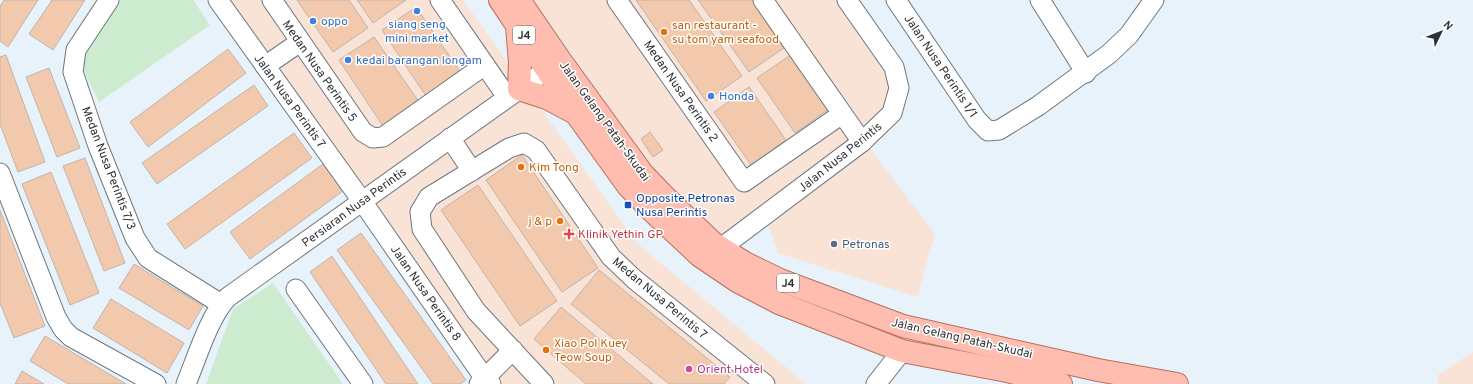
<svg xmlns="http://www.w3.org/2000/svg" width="1473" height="384" font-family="Overpass,sans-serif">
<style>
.commercial{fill:#f9e2d6}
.green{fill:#cdeccf}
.building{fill:#f2c9ac;stroke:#bfb5ae}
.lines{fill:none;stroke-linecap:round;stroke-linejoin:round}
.minor-casing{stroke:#6e777d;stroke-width:21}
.major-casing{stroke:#b67061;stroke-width:24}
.minor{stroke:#fff;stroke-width:19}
.major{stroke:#febdae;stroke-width:22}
.shop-dot{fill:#3f7fe0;stroke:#fff;stroke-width:1.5}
.food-dot{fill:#e8710a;stroke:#fff;stroke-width:1.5}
.transit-dot{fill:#1a4fb4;stroke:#fff;stroke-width:1.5}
.health-dot{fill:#e0444e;stroke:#fff;stroke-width:1.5}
.service-dot{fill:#5c6f8a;stroke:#fff;stroke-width:1.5}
.hotel-dot{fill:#d1479c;stroke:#fff;stroke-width:1.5}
.labels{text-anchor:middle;stroke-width:3;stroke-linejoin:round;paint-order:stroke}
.shield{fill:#fff;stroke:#6d7072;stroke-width:1}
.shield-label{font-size:11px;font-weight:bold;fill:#2f3235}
.shop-label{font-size:12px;fill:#366cbe;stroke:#fff;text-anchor:start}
.food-label{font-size:12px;fill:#c56008;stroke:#fff;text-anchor:start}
.street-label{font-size:12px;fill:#2f3235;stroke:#fff}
.transit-label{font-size:12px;fill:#164399;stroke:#fff;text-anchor:start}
.health-label{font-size:12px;fill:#be3a42;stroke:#fff;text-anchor:start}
.service-label{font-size:12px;fill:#4e5e75;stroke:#fff;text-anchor:start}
.hotel-label{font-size:12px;fill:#b23c85;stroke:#fff;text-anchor:start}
</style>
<rect width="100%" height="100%" fill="#e8f2fa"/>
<!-- commercial -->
<g class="commercial">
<polygon points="227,0 463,0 637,243 806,384 500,384"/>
<polygon points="533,0 840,0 899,88 892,113 730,241 666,189"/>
<polygon points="869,147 935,234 917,297 778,253 768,224"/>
<polygon points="1473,352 1473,384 1438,384 1438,375"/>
</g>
<!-- green -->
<g class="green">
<polygon points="120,0 193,0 210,25 99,102 82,67 84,52"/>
<polygon points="273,283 343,384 206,384 233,309"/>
</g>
<!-- building -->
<g class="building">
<polygon points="4,0 38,0 8,47 0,41 0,6"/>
<polygon points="52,0 85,0 53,50 29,34"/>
<polygon points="297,0 349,0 368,28 333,52"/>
<polygon points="357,0 406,0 373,23"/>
<polygon points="636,0 689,0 742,76 706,101"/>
<polygon points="698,0 755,0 787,46 749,72"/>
<polygon points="416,7 461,73 426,96 382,30"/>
<polygon points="374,37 419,102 383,126 339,60"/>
<polygon points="228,49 246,73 148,147 130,122"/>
<polygon points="792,54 830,108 795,133 757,78"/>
<polygon points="6,55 45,162 18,172 0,124 0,57"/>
<polygon points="49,68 80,148 57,157 26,77"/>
<polygon points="254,85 268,106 157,184 142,163"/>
<polygon points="749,87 786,140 751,165 714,112"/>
<polygon points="650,132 663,150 653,157 641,139"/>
<polygon points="294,133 312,158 185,249 167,224"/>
<polygon points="522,155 598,268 562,292 486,180"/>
<polygon points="85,158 125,263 104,271 63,166"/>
<polygon points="323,164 343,191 250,259 230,232"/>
<polygon points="51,172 99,293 70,305 22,184"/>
<polygon points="478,185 557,301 520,326 441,210"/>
<polygon points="0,210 45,326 14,338 0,303"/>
<polygon points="361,233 466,380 460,384 433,384 337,250"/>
<polygon points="332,256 418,384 386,384 310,272"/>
<polygon points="134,264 203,306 189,330 119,288"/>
<polygon points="599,270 730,377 724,384 669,384 571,304"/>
<polygon points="111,299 184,343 167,373 93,328"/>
<polygon points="561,307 653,384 586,384 534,339"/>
<polygon points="45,336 126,384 68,384 30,361"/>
<polygon points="22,371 44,384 15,384"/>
</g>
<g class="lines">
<defs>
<g id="minor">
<polyline points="109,0 76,50 73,72 98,146 135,238 148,258 221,304"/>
<polyline points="218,0 362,201 485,379 491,384"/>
<polyline points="272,0 363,132 373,138 383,137 485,65"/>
<polyline points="440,0 507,97"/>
<polyline points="617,0 744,182 842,114"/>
<polyline points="763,0 862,142"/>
<polyline points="896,0 977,120 988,131 999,130 1038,106 1109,54 1129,35 1154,0"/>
<polyline points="1040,0 1086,73"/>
<polyline points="265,66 300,42"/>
<polyline points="450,138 472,171"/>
<polyline points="0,173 56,317 63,329 71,337 156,384"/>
<polyline points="721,248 862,142 892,113 899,88 894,67 847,0"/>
<polyline points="296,289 363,384"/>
<path d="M186,384C196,360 210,314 228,297L559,61"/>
<polyline points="479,384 513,350"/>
<polyline points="544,384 476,311 422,229 420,212 429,197 509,148 524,143 536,150 611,257 634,279 765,384"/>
<polyline points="876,384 902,351"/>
</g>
<g id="major">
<polyline points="500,0 577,115 628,186 650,209 700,256 737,281 779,303 902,351 1007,371 1061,384"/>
<polyline points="519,0 560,60 642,173 665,197 713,243 745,263 780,280 903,326 1098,370 1177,384"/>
<polyline points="517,26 520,63 519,89 547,98 575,113"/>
</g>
</defs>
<!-- minor casing -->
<use href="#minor" class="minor-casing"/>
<!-- major casing -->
<use href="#major" class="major-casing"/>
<!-- minor -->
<use href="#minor" class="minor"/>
<!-- major -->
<use href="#major" class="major"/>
</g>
<!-- markers -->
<g class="shop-dot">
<circle cx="417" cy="11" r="4"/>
<circle cx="313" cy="21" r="4"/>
<circle cx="348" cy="60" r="4"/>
<circle cx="711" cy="96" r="4"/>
</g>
<g class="food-dot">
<circle cx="664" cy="32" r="4"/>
<circle cx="521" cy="167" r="4"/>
<circle cx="560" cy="221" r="4"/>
<circle cx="546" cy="350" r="4"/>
</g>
<rect class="transit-dot" x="624" y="201" width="8" height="8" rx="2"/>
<path class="health-dot" d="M567 228h4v4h4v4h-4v4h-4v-4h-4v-4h4z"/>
<circle class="service-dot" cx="834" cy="244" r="4"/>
<circle class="hotel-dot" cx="689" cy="369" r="4"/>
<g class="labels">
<!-- shield labels -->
<g class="shield">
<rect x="513" y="26" width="22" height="18" rx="3"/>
<rect x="777" y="274" width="22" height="18" rx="3"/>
</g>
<g class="shield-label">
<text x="524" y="39">J4</text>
<text x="788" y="287">J4</text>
</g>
<!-- shop labels -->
<g class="shop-label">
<text x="321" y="25">oppo</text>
<text x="417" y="28" text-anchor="middle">siang seng<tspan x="417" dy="14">mini market</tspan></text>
<text x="356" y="64">kedai barangan longam</text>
<text x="719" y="100">Honda</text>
</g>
<!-- food labels -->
<g class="food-label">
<text x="672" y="29">san restaurant -<tspan x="672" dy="14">su tom yam seafood</tspan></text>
<text x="529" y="171">Kim Tong</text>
<text x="552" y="225" text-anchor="end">j &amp; p</text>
<text x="554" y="347">Xiao Pol Kuey<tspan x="554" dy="14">Teow Soup</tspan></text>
</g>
<!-- street labels -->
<g class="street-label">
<text transform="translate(941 66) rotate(56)" y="4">Jalan Nusa Perintis 1/1</text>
<text transform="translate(320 71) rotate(55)" y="4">Medan Nusa Perintis 5</text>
<text transform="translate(681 91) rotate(55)" y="4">Medan Nusa Perintis 2</text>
<text transform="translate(290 101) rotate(54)" y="4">Jalan Nusa Perintis 7</text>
<text transform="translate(605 121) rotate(54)" y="4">Jalan Gelang Patah-Skudai</text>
<text transform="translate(840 157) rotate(-39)" y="4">Jalan Nusa Perintis</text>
<text transform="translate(109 168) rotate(69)" y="4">Medan Nusa Perintis 7/3</text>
<text transform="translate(354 207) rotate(-36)" y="4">Persiaran Nusa Perintis</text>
<text transform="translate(426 293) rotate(55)" y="4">Jalan Nusa Perintis 8</text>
<text transform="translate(660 298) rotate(40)" y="4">Medan Nusa Perintis 7</text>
<text transform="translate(962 338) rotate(13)" y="4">Jalan Gelang Patah-Skudai</text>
</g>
<!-- transit labels -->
<g class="transit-label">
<text x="636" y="202">Opposite Petronas<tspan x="636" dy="14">Nusa Perintis</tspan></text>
</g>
<!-- health labels -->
<g class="health-label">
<text x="578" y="238">Klinik Yethin GP</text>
</g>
<!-- service labels -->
<g class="service-label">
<text x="842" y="248">Petronas</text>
</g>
<!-- hotel labels -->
<g class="hotel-label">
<text x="697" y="373">Orient Hotel</text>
</g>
</g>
<!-- north arrow -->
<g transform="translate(1441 32) rotate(47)" stroke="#ffffff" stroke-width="3" paint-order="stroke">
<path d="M0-3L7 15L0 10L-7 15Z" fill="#2f3235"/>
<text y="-6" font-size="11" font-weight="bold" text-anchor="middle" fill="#2f3235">N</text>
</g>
</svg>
